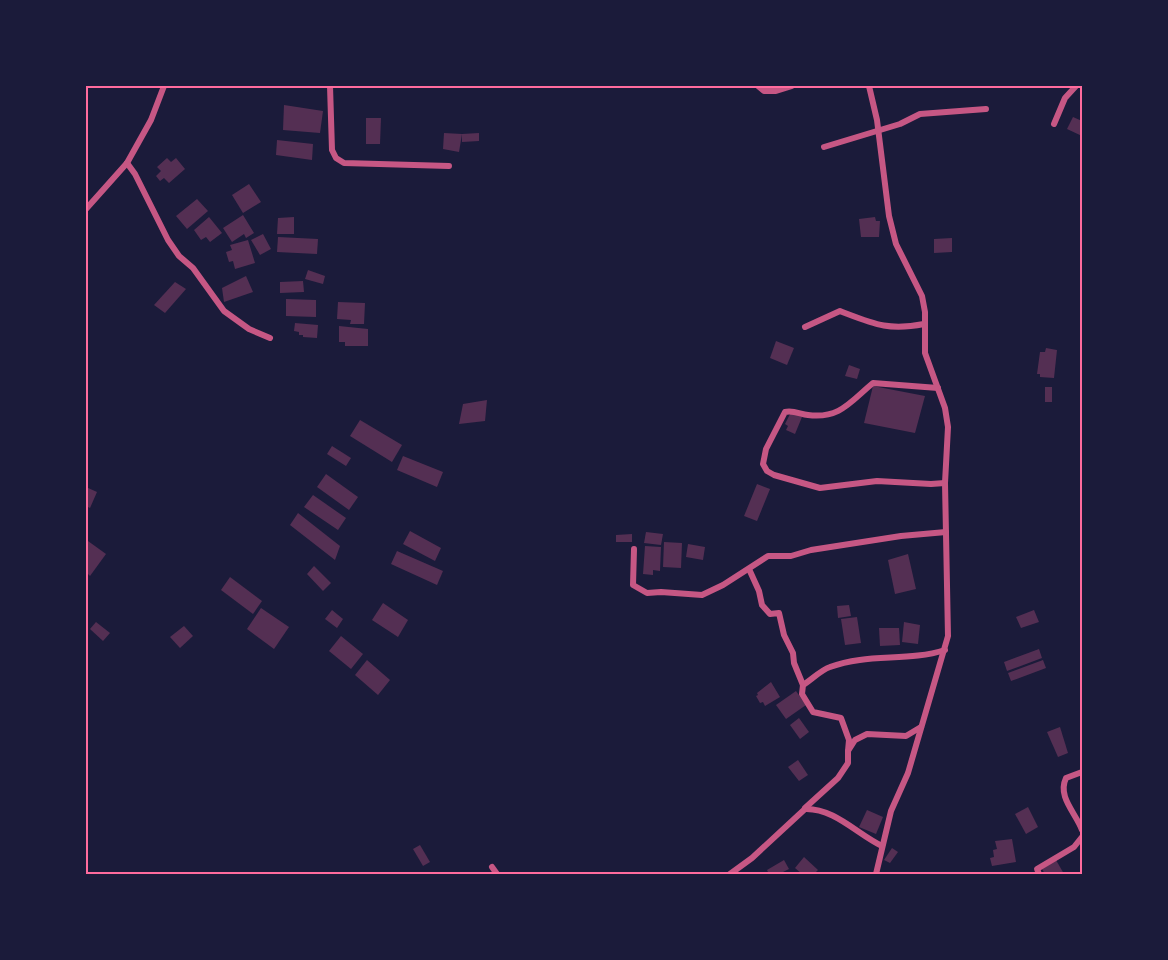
<svg xmlns="http://www.w3.org/2000/svg" width="1168" height="960" font-family="Helvetica,sans-serif">
<style>
.building{fill:#542f53}
.lines{fill:none;stroke-linecap:round;stroke-linejoin:round}
.minor{stroke:#c65784;stroke-width:6}
.neatline{fill:none;stroke:#ff6b9d;stroke-width:2}
</style>
<rect width="100%" height="100%" fill="#1b1b3a"/>
<!-- building -->
<g class="building">
<polygon points="284,105 323,111 320,133 283,130"/>
<polygon points="1073,117 1082,121 1082,136 1067,129"/>
<polygon points="366,118 381,118 380,144 366,144"/>
<polygon points="444,133 462,134 459,152 443,149"/>
<polygon points="479,133 479,141 462,142 462,134"/>
<polygon points="277,140 313,144 312,160 276,155"/>
<polygon points="167,158 171,162 176,158 185,169 169,183 164,178 160,181 156,176 161,171 157,167"/>
<polygon points="249,184 261,202 243,213 232,195"/>
<polygon points="197,199 208,211 187,229 176,216"/>
<polygon points="243,215 254,233 246,238 244,234 232,242 223,228"/>
<polygon points="209,217 222,233 210,242 206,237 201,240 194,230"/>
<polygon points="294,217 294,234 277,234 278,218"/>
<polygon points="875,217 876,221 880,221 879,237 861,237 859,219"/>
<polygon points="263,234 271,249 260,255 251,240"/>
<polygon points="278,237 318,239 317,254 277,252"/>
<polygon points="952,238 952,252 934,253 934,239"/>
<polygon points="248,240 255,263 235,269 233,261 229,262 226,252 232,250 230,245"/>
<polygon points="308,270 325,276 323,284 305,279"/>
<polygon points="246,276 253,292 224,302 222,288"/>
<polygon points="303,281 304,292 280,293 280,282"/>
<polygon points="175,282 186,289 165,313 154,305"/>
<polygon points="286,299 316,300 316,317 286,316"/>
<polygon points="338,302 365,303 364,324 350,324 351,320 337,319"/>
<polygon points="295,323 318,325 317,338 303,337 303,335 299,335 299,332 294,331"/>
<polygon points="339,326 368,329 368,346 345,346 345,342 339,342"/>
<polygon points="776,341 794,348 787,365 770,358"/>
<polygon points="1046,348 1057,350 1054,378 1040,377 1040,374 1037,374 1040,352 1045,352"/>
<polygon points="849,365 860,369 857,379 845,376"/>
<polygon points="873,386 925,396 915,433 864,423"/>
<rect x="1045" y="387" width="7" height="15"/>
<polygon points="487,400 485,421 459,424 463,404"/>
<polygon points="791,412 802,417 795,434 786,430 788,426 785,424"/>
<polygon points="360,420 402,445 392,462 350,436"/>
<polygon points="332,446 351,458 346,466 327,454"/>
<polygon points="403,456 443,472 437,487 397,470"/>
<polygon points="326,474 358,497 349,510 317,487"/>
<polygon points="757,484 770,489 757,521 744,516"/>
<polygon points="86,487 97,492 90,508 86,506"/>
<polygon points="313,495 346,518 338,530 304,507"/>
<polygon points="298,513 340,546 335,560 290,525"/>
<polygon points="410,531 441,548 435,561 403,544"/>
<polygon points="646,532 663,534 661,545 644,543"/>
<polygon points="632,534 632,542 616,542 616,535"/>
<polygon points="88,541 106,554 90,576 86,572 86,544"/>
<polygon points="664,542 682,543 681,568 663,567"/>
<polygon points="688,544 705,547 703,560 686,557"/>
<polygon points="645,546 661,547 660,571 653,570 653,575 643,574"/>
<polygon points="397,551 443,571 437,585 391,564"/>
<polygon points="908,554 916,589 895,594 888,560"/>
<polygon points="314,566 331,583 323,591 307,574"/>
<polygon points="230,577 262,601 253,614 221,590"/>
<polygon points="383,603 408,620 398,637 372,620"/>
<polygon points="849,605 851,616 838,618 837,606"/>
<polygon points="261,608 289,627 274,649 247,629"/>
<polygon points="332,610 343,619 337,628 325,619"/>
<polygon points="1034,610 1039,622 1021,628 1016,617"/>
<polygon points="857,617 861,643 845,645 841,619"/>
<polygon points="96,622 110,633 103,641 90,629"/>
<polygon points="904,622 920,625 918,644 902,642"/>
<polygon points="184,626 193,636 180,648 170,637"/>
<polygon points="879,628 899,628 900,645 880,646"/>
<polygon points="341,636 363,654 351,669 329,651"/>
<polygon points="1039,649 1042,658 1007,671 1004,662"/>
<polygon points="367,660 390,680 378,695 355,675"/>
<polygon points="1043,660 1046,668 1011,681 1008,673"/>
<polygon points="771,682 780,697 765,706 763,702 760,703 756,696 758,695 757,693"/>
<polygon points="796,691 806,705 786,719 776,705"/>
<polygon points="799,718 809,732 800,739 790,725"/>
<polygon points="1060,727 1068,753 1058,757 1047,732"/>
<polygon points="798,760 808,775 799,781 788,767"/>
<polygon points="1028,807 1038,827 1026,834 1015,814"/>
<polygon points="867,810 883,817 876,834 859,827"/>
<polygon points="1012,839 1016,862 992,866 990,858 994,857 993,850 997,849 995,841"/>
<polygon points="420,845 430,862 423,866 413,849"/>
<polygon points="892,848 898,852 890,863 884,860"/>
<polygon points="804,857 818,870 814,874 802,874 795,868"/>
<polygon points="784,860 789,869 779,874 769,874 767,870"/>
<polygon points="1056,860 1064,874 1045,874 1042,869"/>
</g>
<g class="lines">
<!-- minor -->
<g class="minor">
<polyline points="330,86 332,150 336,158 344,163 449,166"/>
<polyline points="758,86 764,91 776,91 792,86"/>
<polyline points="869,86 877,120 889,216 896,244 922,296 925,312 925,353 945,408 948,427 945,483 948,636 908,773 891,811 876,874"/>
<polyline points="1054,124 1065,98 1076,86"/>
<polyline points="824,147 900,124 920,114 986,109"/>
<polyline points="127,163 135,174 168,240 179,256 193,268 224,311 249,329 270,338"/>
<polyline points="86,209 127,163 151,120 164,86"/>
<path d="M805,327L840,311C874,324 888,331 924,324"/>
<path d="M938,388L873,383C850,402 840,419 808,415C800,414 793,410 785,412L766,449L763,464L767,471L774,475L820,488L877,481L931,484L945,483"/>
<polyline points="634,549 633,585 647,593 661,592 702,595 723,585 768,556 791,556 811,550 901,536 946,532"/>
<polyline points="749,569 759,591 762,605 770,614 779,613 784,635 793,653 794,663 803,685"/>
<path d="M848,751L849,740L841,718L813,712L802,694L803,685C811,680 821,670 830,667C867,653 908,662 945,650"/>
<path d="M1082,772L1066,778C1057,797 1076,813 1082,830"/>
<polyline points="805,808 838,778 848,763 848,751 855,740 867,734 906,736 921,727"/>
<polyline points="492,867 497,874"/>
<path d="M730,874L752,858L805,809C834,808 857,834 882,846"/>
<polyline points="1039,874 1037,869 1074,847 1082,837"/>
</g>
</g>
<!-- border -->
<rect width="1168" height="960" fill="none" stroke="#1b1b3a" stroke-width="174"/>
<rect x="87" y="87" width="994" height="786" class="neatline"/>
</svg>
